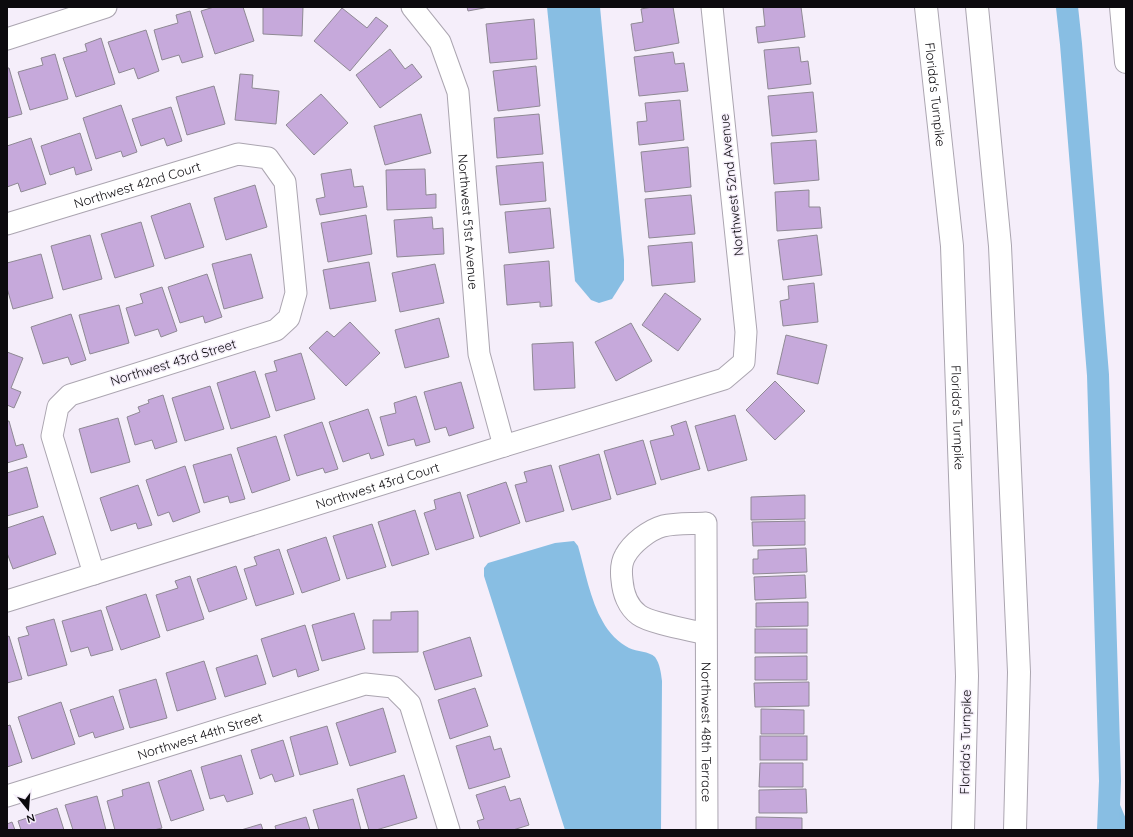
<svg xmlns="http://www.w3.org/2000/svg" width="1133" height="837" font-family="Quicksand,sans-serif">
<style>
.water{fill:#88bee3}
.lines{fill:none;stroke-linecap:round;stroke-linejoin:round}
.canal{stroke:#88bee3;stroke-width:22}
.building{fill:#c6a9db;stroke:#8f8994}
.minor-casing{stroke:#aba5b0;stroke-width:23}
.secondary-casing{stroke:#aba5b0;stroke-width:24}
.motorway-casing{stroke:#aba5b0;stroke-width:24}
.minor{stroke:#fff;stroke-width:21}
.secondary{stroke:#fff;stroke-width:22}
.motorway{stroke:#fff;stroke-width:22}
.labels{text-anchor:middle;stroke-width:3;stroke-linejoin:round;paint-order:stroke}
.street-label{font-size:13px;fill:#0c0a0e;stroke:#f5eefa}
</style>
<rect width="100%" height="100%" fill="#f5eefa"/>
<!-- water -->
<g class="water">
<polygon points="547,7 600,7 624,260 624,280 612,299 599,303 591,300 575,281"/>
<path d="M574,541L578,546C585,570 590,600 603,622C608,632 619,643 629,648C637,652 649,651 655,657C660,664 661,673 662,681L661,830H565L484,576V568L488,563L555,543Z"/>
<polygon points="1110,781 1126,819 1126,830 1108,830"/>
</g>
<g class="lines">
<!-- canal -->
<polyline class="canal" points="1067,7 1071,44 1098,375 1110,781 1108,830"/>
</g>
<!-- building -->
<g class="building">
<polygon points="214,7 243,7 254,41 215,54 201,11"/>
<polygon points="263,7 303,7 302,36 263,34"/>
<polygon points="467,7 489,7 468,11"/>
<polygon points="652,7 673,7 679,43 635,51 631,24 643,22 641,9"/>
<polygon points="763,7 801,7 805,37 758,43 756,27 765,26"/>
<polygon points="342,8 367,28 376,17 388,26 350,71 314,41"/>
<polygon points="190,11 203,57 182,63 179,55 162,60 154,30 178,23 176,15"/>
<polygon points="534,19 537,59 490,63 486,24"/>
<polygon points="146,30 159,71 138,79 134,68 119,73 108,42"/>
<polygon points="101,38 115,84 76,97 63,58 87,51 85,44"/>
<polygon points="799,47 801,62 808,61 811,84 768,89 764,50"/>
<polygon points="390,49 405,69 412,64 422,77 380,108 356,75"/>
<polygon points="673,52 675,64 684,63 688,91 639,96 634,57"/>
<polygon points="55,54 68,99 30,110 18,72 43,65 41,58"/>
<polygon points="536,66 540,106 498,111 493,71"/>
<polygon points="7,68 9,68 22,114 7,118"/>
<polygon points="240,74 253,75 252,88 279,91 276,124 235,120"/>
<polygon points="214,86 225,124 187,135 176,97"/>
<polygon points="813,92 817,132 772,136 768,96"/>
<polygon points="321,94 348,123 314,155 286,125"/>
<polygon points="680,100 684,140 639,145 637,122 647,121 645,103"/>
<polygon points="121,105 137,152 123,157 121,151 96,159 83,118"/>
<polygon points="171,107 182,141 167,146 164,138 141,146 132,119"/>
<polygon points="421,114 431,153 385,165 374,126"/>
<polygon points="539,114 543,154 497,158 494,118"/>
<polygon points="80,133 92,170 76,175 74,167 50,175 41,146"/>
<polygon points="31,138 46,184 21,192 18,183 7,187 7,146"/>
<polygon points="816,140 819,180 774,184 771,143"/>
<polygon points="688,147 691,187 645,192 641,152"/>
<polygon points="543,162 546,201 500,205 496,166"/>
<polygon points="351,169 354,187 363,186 367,207 320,215 316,199 325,197 321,174"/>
<polygon points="425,169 426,195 436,194 436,208 387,210 386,170"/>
<polygon points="255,185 267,227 226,240 214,198"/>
<polygon points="809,190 809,207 820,207 822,228 777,231 775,192"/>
<polygon points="691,195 695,234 649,238 645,199"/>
<polygon points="190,203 204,247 165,259 151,216"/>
<polygon points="550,208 554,248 509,253 505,212"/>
<polygon points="366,215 372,254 328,262 321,223"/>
<polygon points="432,217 433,229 443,228 444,254 397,257 394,220"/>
<polygon points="141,222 154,266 115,278 101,234"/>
<polygon points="90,235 102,279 63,290 51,246"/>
<polygon points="817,235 822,275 783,280 778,240"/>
<polygon points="692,242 695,282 652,286 648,246"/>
<polygon points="41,254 53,298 13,309 7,288 7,263"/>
<polygon points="251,254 263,298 224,309 212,264"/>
<polygon points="549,261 552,306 540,307 540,302 507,305 504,265"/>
<polygon points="369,262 376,301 330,309 323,270"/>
<polygon points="435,264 444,303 400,312 392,273"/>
<polygon points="207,274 222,317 205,323 203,316 180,323 168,287"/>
<polygon points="814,283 818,322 783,326 780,301 789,299 788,286"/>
<polygon points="162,287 177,331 161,337 158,329 135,336 126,308 143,303 140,294"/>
<polygon points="665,293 701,319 678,351 642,325"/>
<polygon points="119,305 129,343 90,354 79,315"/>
<polygon points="71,314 86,360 71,365 68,357 43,364 31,327"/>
<polygon points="439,318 449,357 405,368 395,330"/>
<polygon points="350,322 380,353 346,386 309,348 327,331 334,337"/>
<polygon points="631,323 652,361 616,381 595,342"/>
<polygon points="786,335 827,345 818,384 777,374"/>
<polygon points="573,342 575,388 534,390 532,344"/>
<polygon points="7,352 23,358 11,388 21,392 14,408 7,405"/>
<polygon points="301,353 315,399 276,411 265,374 277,371 274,361"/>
<polygon points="255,371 270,417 231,429 217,383"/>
<polygon points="775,381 805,411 775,440 746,410"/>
<polygon points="461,382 474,428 449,436 446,427 435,430 424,392"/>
<polygon points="210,386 224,429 185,441 172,398"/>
<polygon points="163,395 177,442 155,449 152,440 135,445 127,417 140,412 138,407 149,403 148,400"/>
<polygon points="416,396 430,442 416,446 414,439 388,446 380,417 396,413 394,403"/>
<polygon points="368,409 384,455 371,459 369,453 343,462 329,422"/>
<polygon points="735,415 747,460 708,471 695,426"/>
<polygon points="118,418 130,462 91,473 79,429"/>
<polygon points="7,421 9,421 16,446 23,444 27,457 7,463"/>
<polygon points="686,421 700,469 661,480 650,441 674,435 671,426"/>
<polygon points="322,422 338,469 325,473 323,468 297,476 284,435"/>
<polygon points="276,436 290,480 252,493 237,448"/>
<polygon points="643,440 656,484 617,495 604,451"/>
<polygon points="231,454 245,499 230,503 228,496 204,503 193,465"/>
<polygon points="599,454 611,499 572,510 559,466"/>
<polygon points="551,465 564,511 526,522 515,485 527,482 524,472"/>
<polygon points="185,466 200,512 173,522 169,512 158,516 146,480"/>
<polygon points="27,467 38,507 7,516 7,473"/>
<polygon points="506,482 520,523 480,537 467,495"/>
<polygon points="138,485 152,525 138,529 136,523 111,531 100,498"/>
<polygon points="460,492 474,538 436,550 424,513 436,509 434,500"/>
<polygon points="805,495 805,519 751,520 751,497"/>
<polygon points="415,510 429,554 392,566 378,522"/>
<polygon points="43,516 56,554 13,569 7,553 7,528"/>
<polygon points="805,521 805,545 753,546 752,522"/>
<polygon points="372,524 386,567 347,579 333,536"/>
<polygon points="326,537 340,580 302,593 287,550"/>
<polygon points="806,548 807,572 753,574 753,559 758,559 758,550"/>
<polygon points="279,549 294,594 256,606 244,569 257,565 254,557"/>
<polygon points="236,566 247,599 209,612 197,579"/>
<polygon points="805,575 806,598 755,600 754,577"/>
<polygon points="190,576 204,619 167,631 156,595 178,588 175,581"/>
<polygon points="146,594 160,637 121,650 106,607"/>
<polygon points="808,602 808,626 756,627 756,603"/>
<polygon points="101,610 113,650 91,656 88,647 71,652 62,621"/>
<polygon points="418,611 418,652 373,653 373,620 391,620 391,612"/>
<polygon points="354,613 365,649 322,661 312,625"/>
<polygon points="54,619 67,665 28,676 18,638 29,635 26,627"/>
<polygon points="305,625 319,670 298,677 296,669 273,677 261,639"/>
<rect x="755" y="629" width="52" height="24"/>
<polygon points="9,636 22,679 7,683 7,637"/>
<polygon points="470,637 482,676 435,690 423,652"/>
<polygon points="257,655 266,684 225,697 216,668"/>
<polygon points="807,656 807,680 755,680 755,657"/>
<polygon points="204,661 216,699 177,711 166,673"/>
<polygon points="156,679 167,718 130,728 119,690"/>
<polygon points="809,682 809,706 755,707 754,683"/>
<polygon points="475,688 488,726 450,739 438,700"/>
<polygon points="113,696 124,729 95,738 93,732 79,737 70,710"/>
<polygon points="61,702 75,744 32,759 18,717"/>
<polygon points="383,708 396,752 350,766 336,723"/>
<polygon points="761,709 804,710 804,734 761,734"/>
<polygon points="10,725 22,762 7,767 7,726"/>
<polygon points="327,726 338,764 300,775 290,737"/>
<polygon points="490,736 494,750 501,748 510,777 469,789 456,746"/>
<rect x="760" y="736" width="47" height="24"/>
<polygon points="283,740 294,776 275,782 272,774 260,779 251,750"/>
<polygon points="241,755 253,794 227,802 224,795 210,799 201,767"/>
<polygon points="760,763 803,763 803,787 759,787"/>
<polygon points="191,770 204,810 171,821 158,781"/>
<polygon points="404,775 417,818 376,830 369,830 357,789"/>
<polygon points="149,782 162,828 154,830 115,830 107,801 123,796 122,790"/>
<polygon points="505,786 510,801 520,798 529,825 513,830 480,830 477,821 484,819 476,795"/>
<polygon points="806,789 807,813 759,813 759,790"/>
<polygon points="97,796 106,830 73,830 65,805"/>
<polygon points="353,799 361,830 319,830 313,810"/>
<polygon points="57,808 64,830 21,830 18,821"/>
<polygon points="306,817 310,830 276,830 275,826"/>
<polygon points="756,817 802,818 802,830 756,830"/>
<polygon points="12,822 15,830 7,830 7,824"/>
<polygon points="261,824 263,830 241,830"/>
</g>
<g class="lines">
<defs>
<g id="minor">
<path id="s1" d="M412,7L440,42L458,92L479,354L504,446"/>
<polyline points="7,39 106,7"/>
<path id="s2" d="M7,224L238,154L268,158L285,182L296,293L289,318L276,330L70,395L58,407L52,436L94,574"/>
<path id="s3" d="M7,601L504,446L724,379L744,362L746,332L712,7"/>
<path id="s4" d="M706,634C690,630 650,623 639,615C628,607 623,593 622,580C621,572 621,563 625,556C632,543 649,530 663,526C676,523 692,524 706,523L707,830"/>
<path id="s5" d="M7,796L365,684L393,687L410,704L449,830"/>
</g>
<polyline id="secondary" points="1121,7 1126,62"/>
<g id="motorway">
<path id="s6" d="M926,7L952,246L967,676L963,830"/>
<polyline points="977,7 1000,246 1019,672 1015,830"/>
</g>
</defs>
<!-- minor casing -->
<use href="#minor" class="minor-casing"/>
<!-- secondary casing -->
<use href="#secondary" class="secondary-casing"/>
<!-- motorway casing -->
<use href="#motorway" class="motorway-casing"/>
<!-- minor -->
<use href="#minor" class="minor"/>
<!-- secondary -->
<use href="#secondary" class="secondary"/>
<!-- motorway -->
<use href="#motorway" class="motorway"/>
</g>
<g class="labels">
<!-- street labels -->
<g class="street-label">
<text dy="5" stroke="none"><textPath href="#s6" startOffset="88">Florida's Turnpike</textPath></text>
<text dy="5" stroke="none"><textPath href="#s2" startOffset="136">Northwest 42nd Court</textPath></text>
<text transform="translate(731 185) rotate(-96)" y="5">Northwest 52nd Avenue</text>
<text dy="5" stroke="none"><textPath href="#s1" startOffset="228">Northwest 51st Avenue</textPath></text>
<text transform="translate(173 362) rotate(-17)" y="5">Northwest 43rd Street</text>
<text dy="5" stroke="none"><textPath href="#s6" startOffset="412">Florida's Turnpike</textPath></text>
<text dy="5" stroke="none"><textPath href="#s3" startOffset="388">Northwest 43rd Court</textPath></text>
<text dy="5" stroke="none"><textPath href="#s4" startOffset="436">Northwest 48th Terrace</textPath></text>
<text dy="5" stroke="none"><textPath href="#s5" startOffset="202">Northwest 44th Street</textPath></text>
<text transform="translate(965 742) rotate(-89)" y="5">Florida's Turnpike</text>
</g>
</g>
<!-- border -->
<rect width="1133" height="837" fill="none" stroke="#0c0a0e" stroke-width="16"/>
<!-- north arrow -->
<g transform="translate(28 809) rotate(163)" stroke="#f5eefa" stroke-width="3" paint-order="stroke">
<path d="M0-3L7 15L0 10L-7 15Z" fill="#0c0a0e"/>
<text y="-6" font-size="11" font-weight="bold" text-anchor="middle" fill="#0c0a0e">N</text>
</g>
</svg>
